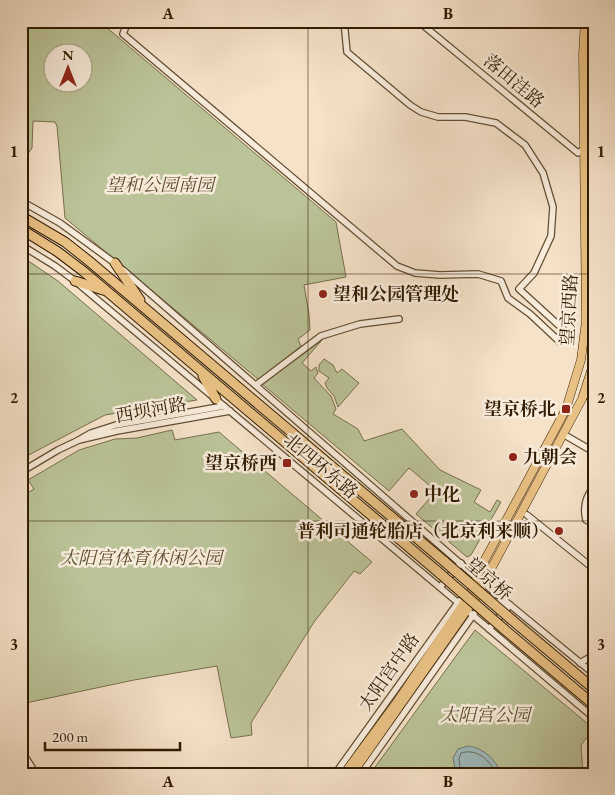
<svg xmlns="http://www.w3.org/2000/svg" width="615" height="795" font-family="'EB Garamond','Noto Serif SC',serif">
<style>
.green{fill:#bbc398;stroke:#76704c;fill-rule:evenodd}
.water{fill:#9fbcbf;stroke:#737c73}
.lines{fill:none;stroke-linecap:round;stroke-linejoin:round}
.shore{stroke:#686c60;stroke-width:1}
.minor-casing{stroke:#624e32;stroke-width:8}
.major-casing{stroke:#311c00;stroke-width:9}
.highway-casing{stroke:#311c00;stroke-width:11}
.minor{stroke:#f8ecdc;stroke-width:5.5}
.major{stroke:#eac184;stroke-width:8}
.highway{stroke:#eac184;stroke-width:9}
.highway-bridge-casing{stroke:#311c00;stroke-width:11;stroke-linecap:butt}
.highway-bridge{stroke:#eac184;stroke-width:9}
.grid{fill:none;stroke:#311c00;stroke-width:1;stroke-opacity:0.55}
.poi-dot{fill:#8f2418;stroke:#f8ecdc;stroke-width:2}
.labels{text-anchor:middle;stroke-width:5;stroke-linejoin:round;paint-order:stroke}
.street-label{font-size:18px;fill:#311c00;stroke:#f8ecdc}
.park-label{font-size:18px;font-style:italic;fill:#5a4e2e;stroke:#f8ecdc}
.poi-label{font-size:18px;font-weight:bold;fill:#311c00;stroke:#f8ecdc;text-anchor:start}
.neatline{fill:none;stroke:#311c00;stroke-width:2}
.grid-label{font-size:16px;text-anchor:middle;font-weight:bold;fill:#311c00}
</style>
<rect width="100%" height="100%" fill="#f5e2c9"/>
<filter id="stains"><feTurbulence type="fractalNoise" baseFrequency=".004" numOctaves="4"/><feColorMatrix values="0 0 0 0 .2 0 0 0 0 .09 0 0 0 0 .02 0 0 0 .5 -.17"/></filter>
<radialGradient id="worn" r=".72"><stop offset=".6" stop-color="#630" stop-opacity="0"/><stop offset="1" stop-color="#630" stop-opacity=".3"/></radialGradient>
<!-- green -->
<g class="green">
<path d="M21,21H99L336,222L346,277L304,285L309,314L310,330L298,339L301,346L259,380L65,218L57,126L55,122L33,121L32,148L21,164ZM52,52H82V82H52Z"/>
<polygon points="21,256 58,281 197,400 105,415 21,459"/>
<polygon points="322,340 302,363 311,371 316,367 318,373 314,378 331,396 336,409 333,414 358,429 364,441 402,429 440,470 481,490 474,502 490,512 497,500 501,502 471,555 467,557 416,514 436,491 409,468 389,491 262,384"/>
<polygon points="324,359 333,365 337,373 342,369 359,383 338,407 334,396 327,388 325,383 329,378 319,371 319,365"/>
<polygon points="172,430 175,440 219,432 372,562 360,574 354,571 314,622 251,723 252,735 231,738 217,666 134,680 21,704 21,497 34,489 28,480 79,450 115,439 137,438"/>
<polygon points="475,630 594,729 581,745 583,774 370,774"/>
</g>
<!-- water -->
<path class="water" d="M468,746C484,748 495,759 502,774H456L453,758L458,749Z"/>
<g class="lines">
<!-- shore -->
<path class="shore" d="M461,774L459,759L461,753C477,748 490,760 496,774"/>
<defs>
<g id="minor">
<polyline points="128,21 123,34 397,266 415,273 440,275 478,274 501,281 508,298 530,314 560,342"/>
<polyline points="344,21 347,52 410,105 421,112 438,117 465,117 496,123 525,145 543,173 553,207 551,236 534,273 519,289 564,330"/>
<polyline points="418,21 578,153 594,142"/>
<polyline points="21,201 60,223 116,264"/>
<polyline points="21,245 55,266 75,281 462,606 594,718"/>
<polyline points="123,270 476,577 594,674"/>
<polyline points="256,385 321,336 360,324 399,319"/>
<polyline points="585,396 594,386"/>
<polyline points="224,406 116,425 91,433 79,440 117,431 230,411"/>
<polyline points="563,434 594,452"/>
<polyline points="21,472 58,450 79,440"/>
<path d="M594,487C585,497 583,508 586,520L594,524"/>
<polyline points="527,515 594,569"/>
<polyline points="440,587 461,563"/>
<polyline points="489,629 510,605 492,601"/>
<polyline points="580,663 594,655"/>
<polyline points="21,750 36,774"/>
<polyline points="335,774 459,601"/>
<polyline points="361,774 474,614"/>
<polyline points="591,774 594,771"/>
</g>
<g id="major">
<polyline points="592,21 589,49 594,202"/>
<polyline points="344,774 399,699 462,606 471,592 481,567 566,409 581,360 586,321 583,54 585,21"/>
<polyline points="352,774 476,597 582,399 594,362"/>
</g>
<g id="highway">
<polyline points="21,216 65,242 89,261 445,562"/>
<polyline points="21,229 58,252 83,271 437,571"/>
<polyline points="115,263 140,300"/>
<polyline points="75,281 103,290"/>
<polyline points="203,376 216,399"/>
<polyline points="512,620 594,689"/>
<polyline points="504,629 594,705"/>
</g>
</defs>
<!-- minor casing -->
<use href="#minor" class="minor-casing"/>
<!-- major casing -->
<use href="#major" class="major-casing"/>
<!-- highway casing -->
<use href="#highway" class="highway-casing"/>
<!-- minor -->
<use href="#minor" class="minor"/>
<!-- major -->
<use href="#major" class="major"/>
<!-- highway -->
<use href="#highway" class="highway"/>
<defs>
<g id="highway-bridge">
<polyline points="445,562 512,620"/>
<polyline points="437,571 504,629"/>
</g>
</defs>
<!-- highway-bridge casing -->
<use href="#highway-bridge" class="highway-bridge-casing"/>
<!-- highway-bridge -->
<use href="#highway-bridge" class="highway-bridge"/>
</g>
<!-- grid -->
<path class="grid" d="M308,21V774M21,274H594M21,521H594"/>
<!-- markers -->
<g class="poi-dot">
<circle cx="323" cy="294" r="5"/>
<rect x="561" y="404" width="10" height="10" rx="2.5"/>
<circle cx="513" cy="457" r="5"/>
<rect x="282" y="458" width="10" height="10" rx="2.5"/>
<circle cx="414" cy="494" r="5"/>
<circle cx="559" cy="531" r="5"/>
</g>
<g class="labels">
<!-- street labels -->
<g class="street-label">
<text transform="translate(514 81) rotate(40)" y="6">落田洼路</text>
<text transform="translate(569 310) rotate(-87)" y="6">望京西路</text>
<text transform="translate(151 410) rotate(-10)" y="6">西坝河路</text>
<text transform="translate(321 466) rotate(40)" y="6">北四环东路</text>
<text transform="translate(489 579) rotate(41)" y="6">望京桥</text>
<text transform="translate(389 672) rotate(-55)" y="6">太阳宫中路</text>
</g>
<!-- park labels -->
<g class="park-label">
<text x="160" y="191">望和公园南园</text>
<text x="141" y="564">太阳宫体育休闲公园</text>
<text x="485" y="721">太阳宫公园</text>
</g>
<!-- poi labels -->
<g class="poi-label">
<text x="333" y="300">望和公园管理处</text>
<text x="556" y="415" text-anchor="end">望京桥北</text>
<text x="523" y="463">九朝会</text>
<text x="277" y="469" text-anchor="end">望京桥西</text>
<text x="424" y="500">中化</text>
<text x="549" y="537" text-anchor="end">普利司通轮胎店（北京利来顺）</text>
</g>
</g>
<!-- margin -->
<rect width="615" height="795" fill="none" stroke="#f5e2c9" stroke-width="55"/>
<!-- north arrow -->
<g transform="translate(68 68)"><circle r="24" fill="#f8ecdc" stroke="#a89984"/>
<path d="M0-4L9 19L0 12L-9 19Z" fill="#8f2418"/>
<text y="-8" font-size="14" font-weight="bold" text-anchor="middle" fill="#311c00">N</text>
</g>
<!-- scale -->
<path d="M45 742v8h135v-8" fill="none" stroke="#311c00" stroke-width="2.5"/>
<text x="52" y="742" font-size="15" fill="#311c00" stroke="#f8ecdc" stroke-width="4" paint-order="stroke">200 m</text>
<rect x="28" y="28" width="560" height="740" class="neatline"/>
<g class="grid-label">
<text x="168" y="19">A</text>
<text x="448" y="19">B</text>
<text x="14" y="157">1</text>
<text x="601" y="157">1</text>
<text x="14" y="403">2</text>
<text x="601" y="403">2</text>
<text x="14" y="650">3</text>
<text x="601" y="650">3</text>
<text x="168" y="787">A</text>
<text x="448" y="787">B</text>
</g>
<rect width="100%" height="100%" filter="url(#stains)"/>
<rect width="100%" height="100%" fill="url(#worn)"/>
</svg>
